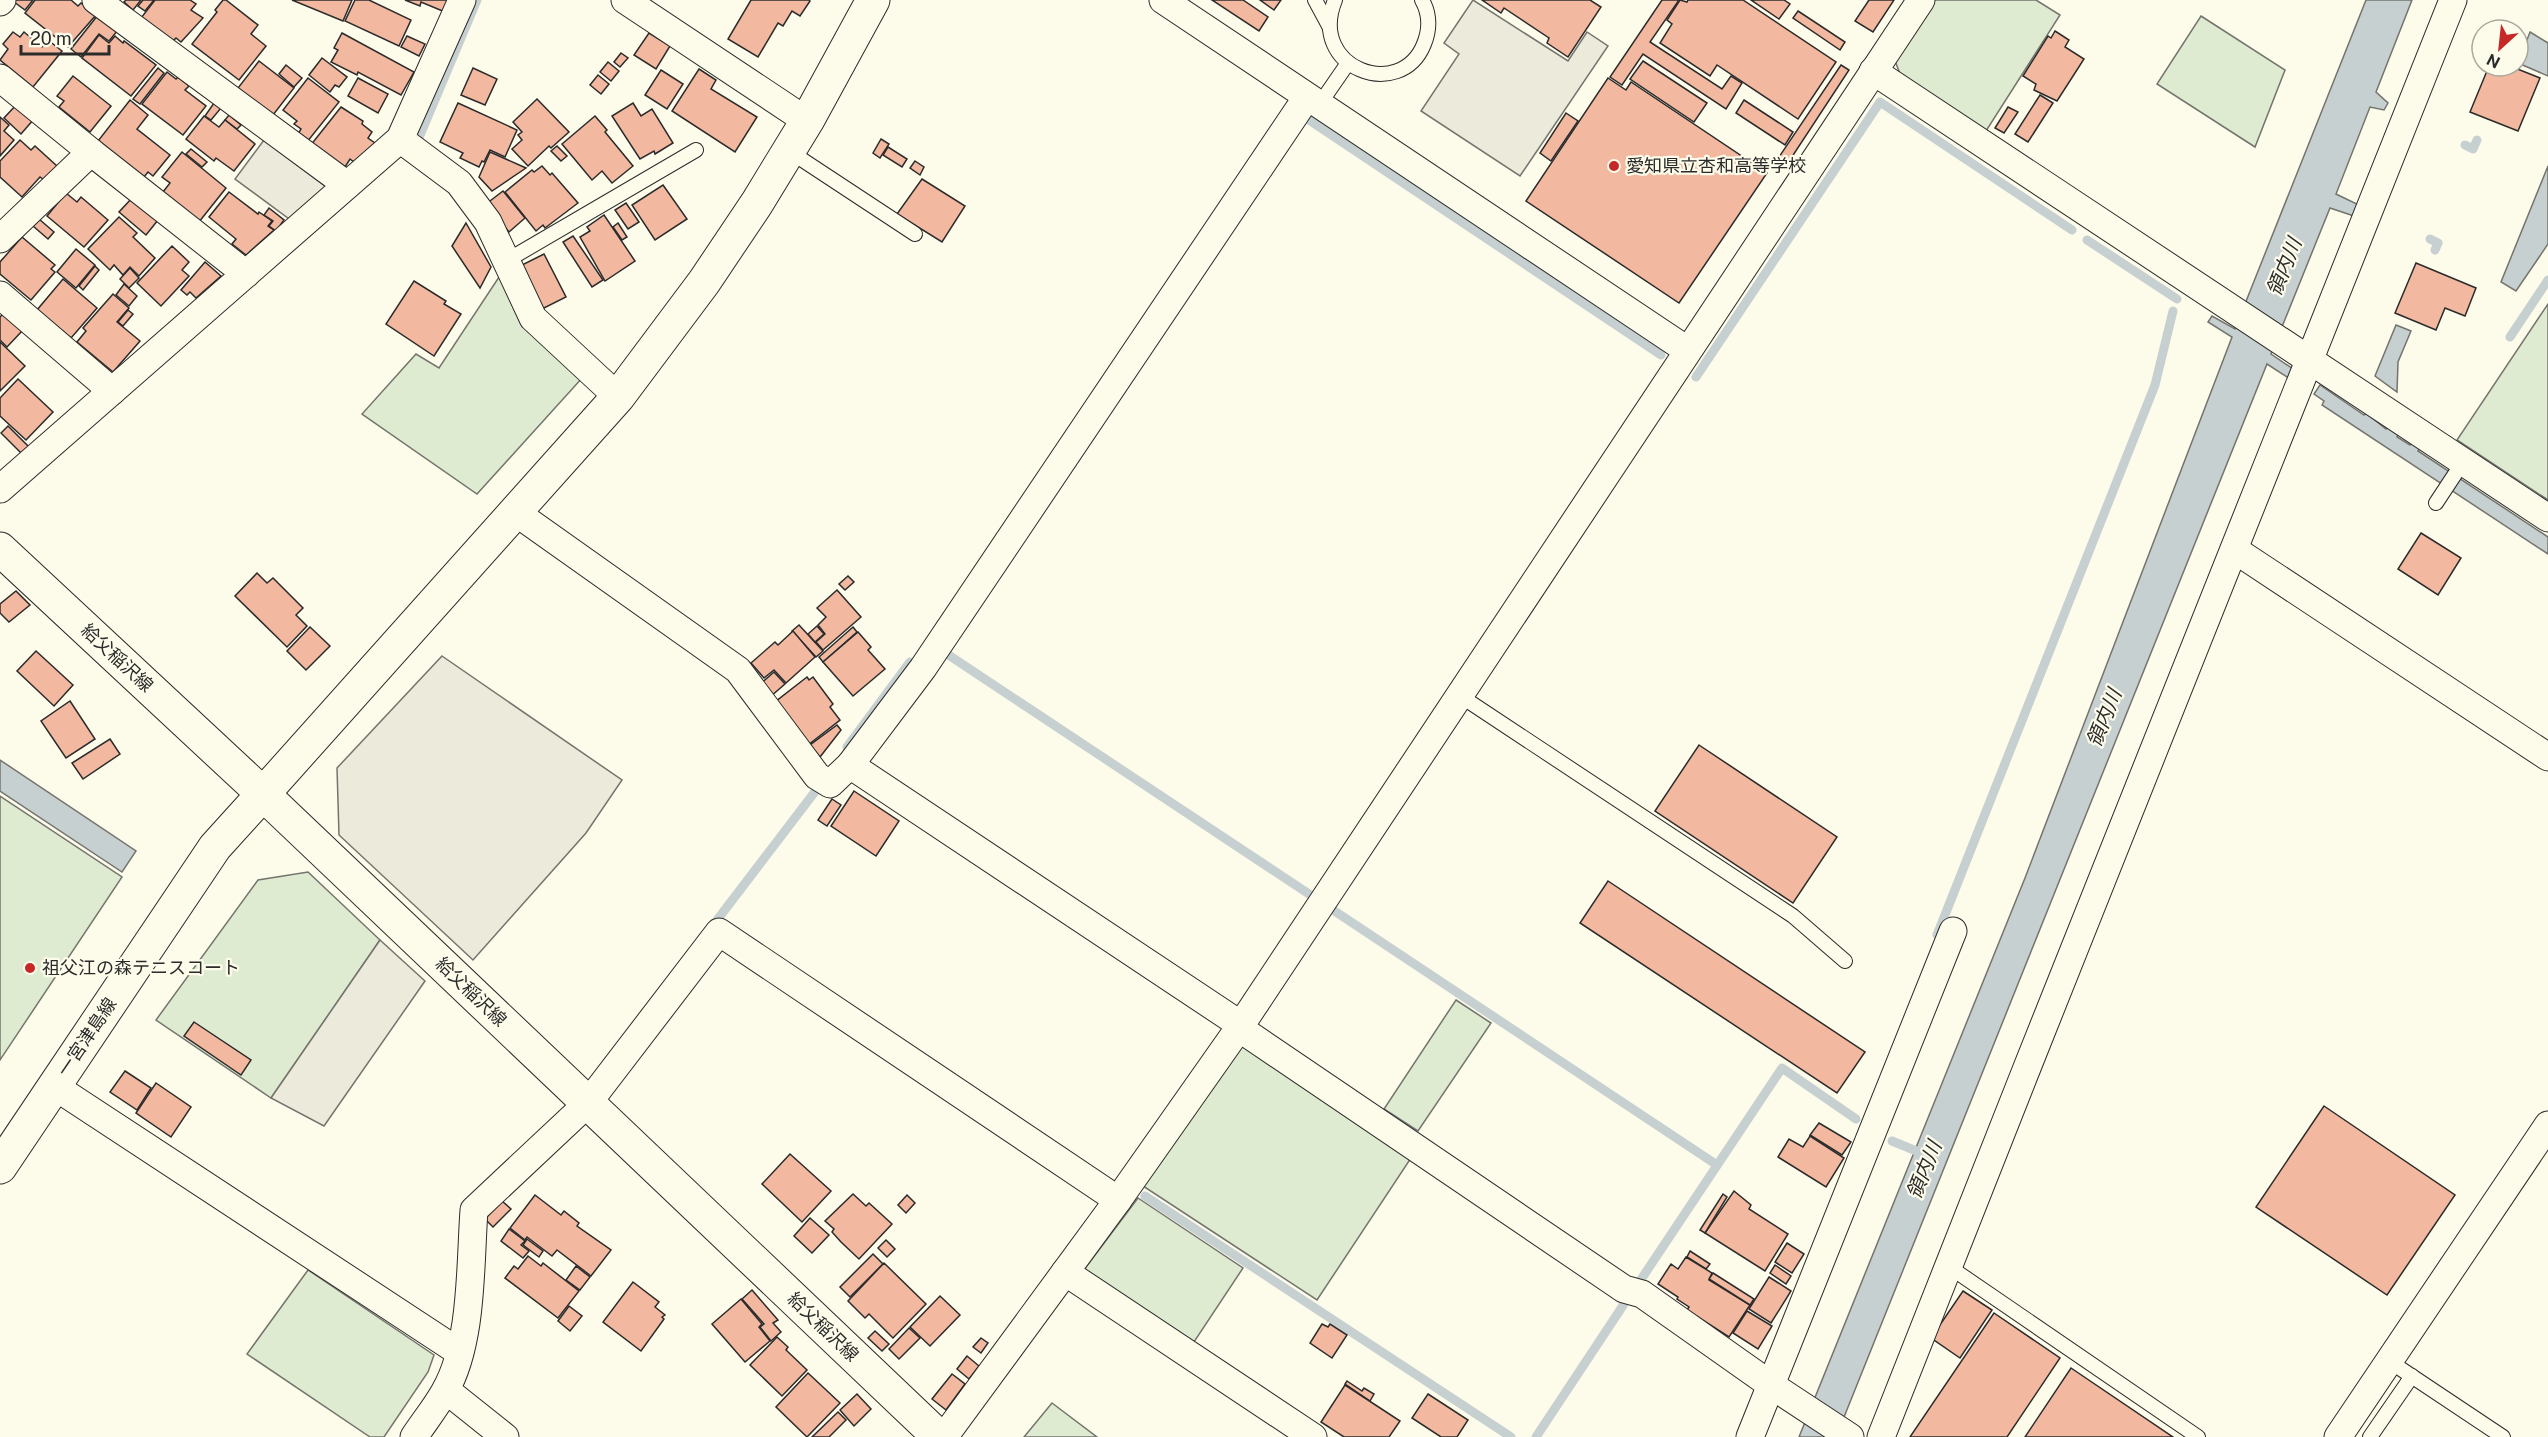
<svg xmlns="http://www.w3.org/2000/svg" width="2548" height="1437" font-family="'Public Sans','Noto Sans JP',sans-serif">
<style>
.green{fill:#deebd1;stroke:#74746e;stroke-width:1.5}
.parking{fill:#eceadb;stroke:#74746e;stroke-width:1.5}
.water{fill:#c7d0d0;stroke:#74746e;stroke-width:1.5}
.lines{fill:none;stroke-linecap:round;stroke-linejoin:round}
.stream{stroke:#c7d0d0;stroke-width:9}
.building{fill:#f2b8a0;stroke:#2b2b2b;stroke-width:1.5}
.service-casing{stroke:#2b2b2b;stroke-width:16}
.minor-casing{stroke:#2b2b2b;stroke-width:29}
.tertiary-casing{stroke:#2b2b2b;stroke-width:35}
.secondary-casing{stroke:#2b2b2b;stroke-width:35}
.service{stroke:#fdfbea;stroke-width:14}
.minor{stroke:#fdfbea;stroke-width:27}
.tertiary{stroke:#fdfbea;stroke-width:33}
.secondary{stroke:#fdfbea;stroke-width:33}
.poi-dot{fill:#c62828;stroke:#fdfbea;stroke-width:2}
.labels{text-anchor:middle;stroke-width:4.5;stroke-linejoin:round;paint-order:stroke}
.poi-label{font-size:18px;fill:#2b2b2b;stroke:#fdfbea;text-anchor:start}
.street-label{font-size:18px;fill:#2b2b2b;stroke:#fdfbea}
.water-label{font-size:20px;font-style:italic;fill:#2b2b2b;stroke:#fdfbea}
</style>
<rect width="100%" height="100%" fill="#fdfbea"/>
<!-- green -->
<g class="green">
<polygon points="1934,0 2036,0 2060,15 1986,131 1901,76 1895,61"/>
<polygon points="2201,16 2285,70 2255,147 2157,84"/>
<polygon points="501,274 583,377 477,494 362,414 416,354 439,368"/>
<polygon points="2548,304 2548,500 2457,440"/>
<polygon points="0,796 122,877 0,1060"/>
<polygon points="308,872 380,940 271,1098 156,1020 258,880"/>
<polygon points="1456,1000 1491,1023 1418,1131 1384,1109"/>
<polygon points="1240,1043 1411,1158 1317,1300 1143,1186"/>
<polygon points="1138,1198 1243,1268 1190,1348 1083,1271"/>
<polygon points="308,1270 434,1355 428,1372 384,1437 370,1437 247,1354"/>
<polygon points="1052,1403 1097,1437 1024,1437"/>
</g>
<!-- parking -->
<g class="parking">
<polygon points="1473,0 1568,61 1587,32 1608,46 1520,176 1421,111 1459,54 1444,43"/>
<polygon points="264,140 329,189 292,221 235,179"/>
<polygon points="442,656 622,780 586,833 473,960 339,835 337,768"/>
<polygon points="380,940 425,981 324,1126 271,1098"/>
</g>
<!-- water -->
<g class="water">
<polygon points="2366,0 2412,0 2376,92 2388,103 2384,110 2370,107 2336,194 2359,205 2354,216 2330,208 2271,354 2296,371 2290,379 2267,364 1836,1437 1799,1437 2025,878 2232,337 2208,322 2212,316 2235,329"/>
<polygon points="2530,32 2548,43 2548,76 2518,63"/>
<polygon points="2548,166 2548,244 2516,291 2501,282"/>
<polygon points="2396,325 2411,331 2398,362 2397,392 2375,376"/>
<polygon points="2320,385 2364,415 2366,413 2386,429 2387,427 2398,434 2397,437 2410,445 2412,443 2420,448 2418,451 2548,537 2548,554 2322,405 2324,401 2314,394"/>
<polygon points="0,760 136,851 122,872 0,791"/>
</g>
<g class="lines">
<!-- stream -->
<g class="stream">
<polyline points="1306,118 1661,355"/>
<polyline points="418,140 477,0"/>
<polyline points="2465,145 2473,149 2477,140"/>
<polyline points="2430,239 2438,243 2435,250"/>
<polyline points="2087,240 2177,299"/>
<polyline points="2510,337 2548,280"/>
<polyline points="1696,377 1880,102 2072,230"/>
<polyline points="944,652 1312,896"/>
<polyline points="847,747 910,662"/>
<polyline points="1333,910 1717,1165"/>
<polyline points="711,928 817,789"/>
<polyline points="1937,935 2155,385 2173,311"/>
<polyline points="1892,1141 1926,1155"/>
<polyline points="1145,1196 1511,1437"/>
<polyline points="1640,1281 1782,1068 1856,1119"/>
<polyline points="1536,1437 1624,1304"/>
</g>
</g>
<!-- building -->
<g class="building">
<polygon points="16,0 33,0 25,10 14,2"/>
<polygon points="35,0 71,0 78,6 81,3 96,15 68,47 25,13"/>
<polygon points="126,0 125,0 141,0 133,10 124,2"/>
<polygon points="143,0 154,0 145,11 138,6"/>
<polygon points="155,0 190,0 196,4 191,10 203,18 181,42 176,38 172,42 141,18"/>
<polygon points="223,0 226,0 258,25 251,34 266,46 239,80 192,44 217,12 215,10"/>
<polygon points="292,0 352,0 343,21"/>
<polygon points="355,0 369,0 411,20 399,46 345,21"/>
<polygon points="405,0 450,0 445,12 421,2 420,6"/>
<polygon points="751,0 809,0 810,1 800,16 792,11 783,26 778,23 758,57 728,39"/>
<polygon points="1212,0 1243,0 1268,17 1259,31"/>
<polygon points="1260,0 1281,0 1274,10"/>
<polygon points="1482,0 1590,0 1601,7 1568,57 1547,43 1549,38 1504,8 1501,13"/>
<polygon points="1662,0 1679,0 1650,42 1722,89 1731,76 1742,83 1726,109 1643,54 1622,85 1610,77"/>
<polygon points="1680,0 1687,2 1688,0 1743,0 1836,62 1798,119 1717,65 1710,76 1660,43 1672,24 1667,20"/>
<polygon points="1751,0 1784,0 1790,4 1779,19"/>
<polygon points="1869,0 1894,0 1873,32 1855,21"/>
<polygon points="1798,11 1845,42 1840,50 1793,18"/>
<polygon points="98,15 118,30 109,41 99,34 81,57 71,49"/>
<polygon points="2055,31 2069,40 2065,47 2084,59 2057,101 2034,90 2036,84 2023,76 2048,36 2051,38"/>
<polygon points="13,32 20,37 24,32 42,47 48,40 62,51 33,87 0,60 8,49 3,44"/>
<polygon points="342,33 414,72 401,95 358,72 357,75 331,62 338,50 334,48"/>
<polygon points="649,33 670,46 656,69 634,55"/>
<polygon points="99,35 109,43 115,36 123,43 124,41 156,65 131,96 82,58"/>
<polygon points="407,36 425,44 419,56 401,47"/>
<polygon points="621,53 628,58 620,67 614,62"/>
<polygon points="322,58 347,77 339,87 335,85 330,92 309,75"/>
<polygon points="259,61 294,88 273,115 238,88"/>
<polygon points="1643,61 1707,103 1694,122 1630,79"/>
<polygon points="608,62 619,71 611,81 600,72"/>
<polygon points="286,65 302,78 294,87 279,74"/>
<polygon points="1841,65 1849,70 1786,166 1777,160"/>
<polygon points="2489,66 2510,66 2540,78 2518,131 2470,112"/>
<polygon points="158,68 164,73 140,104 133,99"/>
<polygon points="473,68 497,79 485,105 461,95"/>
<polygon points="699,69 716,80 711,89 757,117 735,152 672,111"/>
<polygon points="661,70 683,84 667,109 645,95"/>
<polygon points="167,72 176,79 178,77 189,86 185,90 206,106 183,135 142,104"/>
<polygon points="598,75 609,84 601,94 590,85"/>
<polygon points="73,76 111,106 90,132 59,107 64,101 57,96"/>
<polygon points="308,78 339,102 307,142 298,134 301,129 294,124 297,121 283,110"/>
<polygon points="358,78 388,94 378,113 348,96"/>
<polygon points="1608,78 1626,90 1631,82 1767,173 1679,303 1526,201"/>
<polygon points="2040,95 2053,103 2028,142 2015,134"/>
<polygon points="537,99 569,132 551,148 549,146 528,166 512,149 522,140 518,135 522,132 513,122"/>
<polygon points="130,100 148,115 137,129 170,155 153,176 148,172 144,177 98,141"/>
<polygon points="1744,100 1793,132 1785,145 1736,113"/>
<polygon points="214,103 221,108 211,120 205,116"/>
<polygon points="458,103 517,130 505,157 490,150 484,162 482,161 479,167 460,158 463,153 440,142"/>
<polygon points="633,103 641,116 652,109 673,143 655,154 654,151 640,159 612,116"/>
<polygon points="17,104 34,119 21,134 4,118"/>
<polygon points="341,107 363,121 362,124 372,132 368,138 375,143 354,162 350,159 345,167 310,146"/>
<polygon points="2008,107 2018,112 2004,133 1995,128"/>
<polygon points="1566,113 1578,121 1551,161 1540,153"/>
<polygon points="229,115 241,125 237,129 225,120"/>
<polygon points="204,116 219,127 225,120 255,144 234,171 216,158 214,161 186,139"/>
<polygon points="595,116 607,130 605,132 633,166 612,183 602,171 592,180 562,144"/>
<polygon points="0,117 9,125 4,131 14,140 0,156"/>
<polygon points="881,139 889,144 880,158 873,153"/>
<polygon points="20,140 31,150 35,146 57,166 44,180 40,177 22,197 0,177 0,161"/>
<polygon points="557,146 567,156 561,161 551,151"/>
<polygon points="888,147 907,159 902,167 883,155"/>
<polygon points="191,149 207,162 202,167 186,154"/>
<polygon points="182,152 226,188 199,222 163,192 170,183 162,177"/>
<polygon points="490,152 526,168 492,191 479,177"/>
<polygon points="915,161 924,167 920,175 910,168"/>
<polygon points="542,166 550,175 552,173 578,203 545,228 543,225 536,231 505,192 532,170 534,172"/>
<polygon points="922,179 965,206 942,242 897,214"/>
<polygon points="663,185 687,219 655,240 632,205"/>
<polygon points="503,191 525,218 509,232 486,204"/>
<polygon points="229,192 258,214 259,212 272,221 268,226 274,230 246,255 232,244 236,239 209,217"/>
<polygon points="66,193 77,202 81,197 108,220 84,247 47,216"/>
<polygon points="132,198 158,220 146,235 119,212"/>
<polygon points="626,203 639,222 628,229 615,210"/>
<polygon points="269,208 284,220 276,231 269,226 273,221 264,215"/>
<polygon points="604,215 635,261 605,281 580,237 590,231 587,227"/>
<polygon points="119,217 137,233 133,237 155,258 139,276 130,267 123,275 114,265 110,270 88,249"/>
<polygon points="39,219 54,232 48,239 33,226"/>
<polygon points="466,223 491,267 480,288 452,246"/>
<polygon points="618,223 627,237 622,240 613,227"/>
<polygon points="573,236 603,280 592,287 563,242"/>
<polygon points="22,237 55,265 51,269 55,272 31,300 0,274 0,262"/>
<polygon points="172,246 189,262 182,270 189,276 161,306 137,283"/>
<polygon points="76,249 95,265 76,288 57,272"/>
<polygon points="544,254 566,297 538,311 516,268"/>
<polygon points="205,262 221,276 196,298 190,292 187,295 181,290"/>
<polygon points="2416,263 2476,288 2465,316 2445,308 2436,330 2395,313"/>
<polygon points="95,266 99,270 83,290 79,286"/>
<polygon points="130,268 139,278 129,288 120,279"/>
<polygon points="63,279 97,308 71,338 37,310"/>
<polygon points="414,281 446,301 444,304 461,314 434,356 386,324"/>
<polygon points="124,284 137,296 129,306 116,295"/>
<polygon points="113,294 129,308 117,322 140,341 113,372 77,342 86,331 83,328"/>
<polygon points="128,310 133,314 123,326 118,322"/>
<polygon points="4,313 23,330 7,347 0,340 0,317"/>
<polygon points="0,342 25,366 0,391"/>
<polygon points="18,379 53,412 26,440 0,416 0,398"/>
<polygon points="8,426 29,447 22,454 1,433"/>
<polygon points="2421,533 2461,558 2438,595 2398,569"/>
<polygon points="257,573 267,583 273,578 303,608 296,615 307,626 287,647 235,596"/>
<polygon points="848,576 854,582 845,590 839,584"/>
<polygon points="837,590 861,617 823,650 816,642 825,634 818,625 826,617 817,608"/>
<polygon points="16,591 30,605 9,622 0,613 0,604"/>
<polygon points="799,625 823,651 816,657 792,631"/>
<polygon points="817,626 824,634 815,642 808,634"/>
<polygon points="310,627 330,646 306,670 287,651"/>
<polygon points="853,627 857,632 823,662 819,657"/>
<polygon points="793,631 815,657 786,683 774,670 764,678 751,663 775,642 778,645"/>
<polygon points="858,632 871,647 868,650 885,669 853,696 823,662"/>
<polygon points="36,651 73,685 54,706 17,671"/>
<polygon points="774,672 785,684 770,697 759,685"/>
<polygon points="807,677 809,680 813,677 833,704 830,707 840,720 808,745 775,702"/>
<polygon points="70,701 95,739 66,758 41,721"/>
<polygon points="837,725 841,730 820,757 810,745"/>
<polygon points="110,739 120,754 83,779 72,763"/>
<polygon points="1699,745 1837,837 1793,903 1655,811"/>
<polygon points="854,791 899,821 876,856 831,826"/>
<polygon points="832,799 841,805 827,826 818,820"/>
<polygon points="1608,881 1865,1052 1837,1093 1580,923"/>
<polygon points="194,1022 251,1060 241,1075 184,1036"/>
<polygon points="125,1071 151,1088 137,1110 110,1092"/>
<polygon points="156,1083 191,1107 171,1137 136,1113"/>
<polygon points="2324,1106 2455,1195 2387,1295 2256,1207"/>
<polygon points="1819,1123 1851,1142 1842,1155 1810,1135"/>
<polygon points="1810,1136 1844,1158 1826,1187 1778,1157 1789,1139 1803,1147"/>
<polygon points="790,1154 831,1191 802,1222 762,1184"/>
<polygon points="1734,1191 1751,1205 1749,1209 1788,1234 1765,1271 1705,1233"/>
<polygon points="853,1194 866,1206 869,1203 892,1224 859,1259 841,1242 832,1232 834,1229 825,1221"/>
<polygon points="1723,1194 1727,1197 1705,1233 1700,1230"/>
<polygon points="535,1195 561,1215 564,1211 579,1223 577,1226 611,1250 591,1276 557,1250 552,1256 527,1237 525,1240 510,1228"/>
<polygon points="907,1195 915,1203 906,1213 898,1205"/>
<polygon points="502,1201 511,1209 493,1227 485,1219"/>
<polygon points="810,1218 829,1235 812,1253 794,1236"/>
<polygon points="509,1229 525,1241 521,1245 529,1251 523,1258 501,1241"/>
<polygon points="527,1239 543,1251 539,1257 523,1245"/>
<polygon points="886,1240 895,1249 887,1257 878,1248"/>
<polygon points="1787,1243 1804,1254 1792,1273 1775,1262"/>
<polygon points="1690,1251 1710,1264 1706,1269 1687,1257"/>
<polygon points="873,1254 883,1264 850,1297 840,1287"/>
<polygon points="528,1256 541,1266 543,1263 579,1291 558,1318 505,1278 514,1266 518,1269"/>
<polygon points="1686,1257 1712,1273 1709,1280 1750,1305 1729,1337 1687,1310 1689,1307 1677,1299 1678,1297 1658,1284 1671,1264 1678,1269"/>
<polygon points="884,1263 926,1304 893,1338 869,1314 865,1318 848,1301"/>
<polygon points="1775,1265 1791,1276 1786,1284 1770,1273"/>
<polygon points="576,1266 590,1277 580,1290 566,1280"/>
<polygon points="1713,1273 1754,1299 1750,1305 1709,1279"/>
<polygon points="1769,1277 1791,1291 1771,1323 1749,1309"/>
<polygon points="633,1282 659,1302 655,1307 665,1315 662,1317 664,1319 641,1351 603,1322"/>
<polygon points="752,1290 778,1320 773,1323 781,1332 771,1341 760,1327 764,1324 742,1299"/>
<polygon points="1963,1291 1992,1310 1960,1358 1931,1338"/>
<polygon points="940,1296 960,1315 930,1346 910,1327"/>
<polygon points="741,1299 762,1324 759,1327 770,1341 745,1362 712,1324"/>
<polygon points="569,1306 582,1316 570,1331 558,1321"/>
<polygon points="1747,1311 1772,1326 1758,1349 1733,1333"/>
<polygon points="1994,1313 2060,1358 2007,1437 1910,1437"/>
<polygon points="1322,1324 1328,1327 1330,1324 1347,1335 1332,1358 1310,1343"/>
<polygon points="909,1328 920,1338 899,1359 889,1349"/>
<polygon points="875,1331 889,1344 882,1351 868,1338"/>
<polygon points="777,1337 788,1347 786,1350 807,1370 782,1396 750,1365"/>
<polygon points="981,1338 988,1343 981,1353 973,1347"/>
<polygon points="967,1356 979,1366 969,1379 957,1369"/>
<polygon points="2071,1368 2173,1437 2025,1437"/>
<polygon points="808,1373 840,1403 807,1437 776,1407"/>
<polygon points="952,1374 965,1384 946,1410 932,1399"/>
<polygon points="1347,1381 1362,1391 1364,1388 1374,1394 1370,1401 1345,1384"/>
<polygon points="1345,1385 1400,1421 1389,1437 1344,1437 1321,1422"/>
<polygon points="857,1394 871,1409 854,1426 840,1410"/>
<polygon points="1428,1394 1468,1420 1457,1437 1441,1437 1412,1418"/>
<polygon points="838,1412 846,1420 829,1437 812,1437"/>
</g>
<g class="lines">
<defs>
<g id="service">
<polyline points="1315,0 1329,26"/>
<path d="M1335,0C1307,69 1401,102 1424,44C1430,29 1430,14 1422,0"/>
<polyline points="1319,105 1348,63"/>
<polyline points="789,151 915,234"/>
<polyline points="506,261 696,150"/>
<polyline points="2436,503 2463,462"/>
<polyline points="1459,695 1793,916 1845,961"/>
<polyline points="1948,1266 2198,1437"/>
<polyline points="2389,1361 2503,1437"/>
<polyline points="2370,1437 2412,1376"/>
</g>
<g id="minor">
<polyline points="96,0 347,185"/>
<polyline points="625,0 807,121"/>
<polyline points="1163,0 1687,350"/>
<polyline points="0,2 2,0"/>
<polyline points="1873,71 2548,518"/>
<polyline points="0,78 91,152 0,239"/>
<polyline points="400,139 459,183 488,222 533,318 618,397"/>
<polyline points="91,152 246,274"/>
<polyline points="0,295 112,391"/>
<polyline points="0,489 400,139 462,0"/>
<polyline points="515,512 738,670 817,776 830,784 850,765 1241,1025"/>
<polyline points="2235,550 2548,757"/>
<polyline points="850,765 923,668 1307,97"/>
<polyline points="1239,1028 1624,1289 1642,1294 1771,1385 1850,1437"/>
<polyline points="54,1086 459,1352"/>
<polyline points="1065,1272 1313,1437"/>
<polyline points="446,1390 505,1437"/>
<path d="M414,1437C424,1422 436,1407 445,1391C473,1342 470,1265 474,1210L588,1103L719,932L1118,1200"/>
<polyline points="944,1437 1118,1200 1239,1028 1921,0"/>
<polyline points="1750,1437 1953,931"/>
<path d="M1881,1437C2069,957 2264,480 2453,0"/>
<polyline points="2338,1437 2548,1125"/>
</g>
<polyline id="tertiary" points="263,794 618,397 704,282 757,203 807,121 873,0"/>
<g id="secondary">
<polyline points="0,549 263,794 939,1437"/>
<polyline points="0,1167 215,847 263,794"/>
</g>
</defs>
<!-- service casing -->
<use href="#service" class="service-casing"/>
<!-- minor casing -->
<use href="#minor" class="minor-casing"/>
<!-- tertiary casing -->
<use href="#tertiary" class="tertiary-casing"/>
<!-- secondary casing -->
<use href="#secondary" class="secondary-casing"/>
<!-- service -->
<use href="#service" class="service"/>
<!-- minor -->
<use href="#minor" class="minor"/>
<!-- tertiary -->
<use href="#tertiary" class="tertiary"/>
<!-- secondary -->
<use href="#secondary" class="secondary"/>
</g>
<!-- markers -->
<g class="poi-dot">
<circle cx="1614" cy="166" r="6"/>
<circle cx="30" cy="968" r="6"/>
</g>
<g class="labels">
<!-- poi labels -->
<g class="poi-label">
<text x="1626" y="172">愛知県立杏和高等学校</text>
<text x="42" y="974">祖父江の森テニスコート</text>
</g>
<!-- street labels -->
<g class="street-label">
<text transform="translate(117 658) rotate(43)" y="6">給父稲沢線</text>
<text transform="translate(471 992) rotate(44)" y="6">給父稲沢線</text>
<text transform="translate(87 1037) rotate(-56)" y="6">一宮津島線</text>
<text transform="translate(823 1327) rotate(44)" y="6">給父稲沢線</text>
</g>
<!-- water labels -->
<g class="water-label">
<text transform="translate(2284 267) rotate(-68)" y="7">領内川</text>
<text transform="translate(2104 718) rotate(-68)" y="7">領内川</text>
<text transform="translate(1924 1170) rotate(-68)" y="7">領内川</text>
</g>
</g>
<!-- north arrow -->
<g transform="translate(2500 48) rotate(207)"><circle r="28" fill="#fdfbea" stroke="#a9a89e" stroke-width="1.5"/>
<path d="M0-4.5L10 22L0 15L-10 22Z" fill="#c62828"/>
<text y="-9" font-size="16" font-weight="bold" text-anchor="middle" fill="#2b2b2b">N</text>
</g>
<!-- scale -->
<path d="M21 45v9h88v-9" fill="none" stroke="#2b2b2b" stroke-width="3"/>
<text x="30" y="45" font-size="18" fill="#2b2b2b" stroke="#fdfbea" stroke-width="4.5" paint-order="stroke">20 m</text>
</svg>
